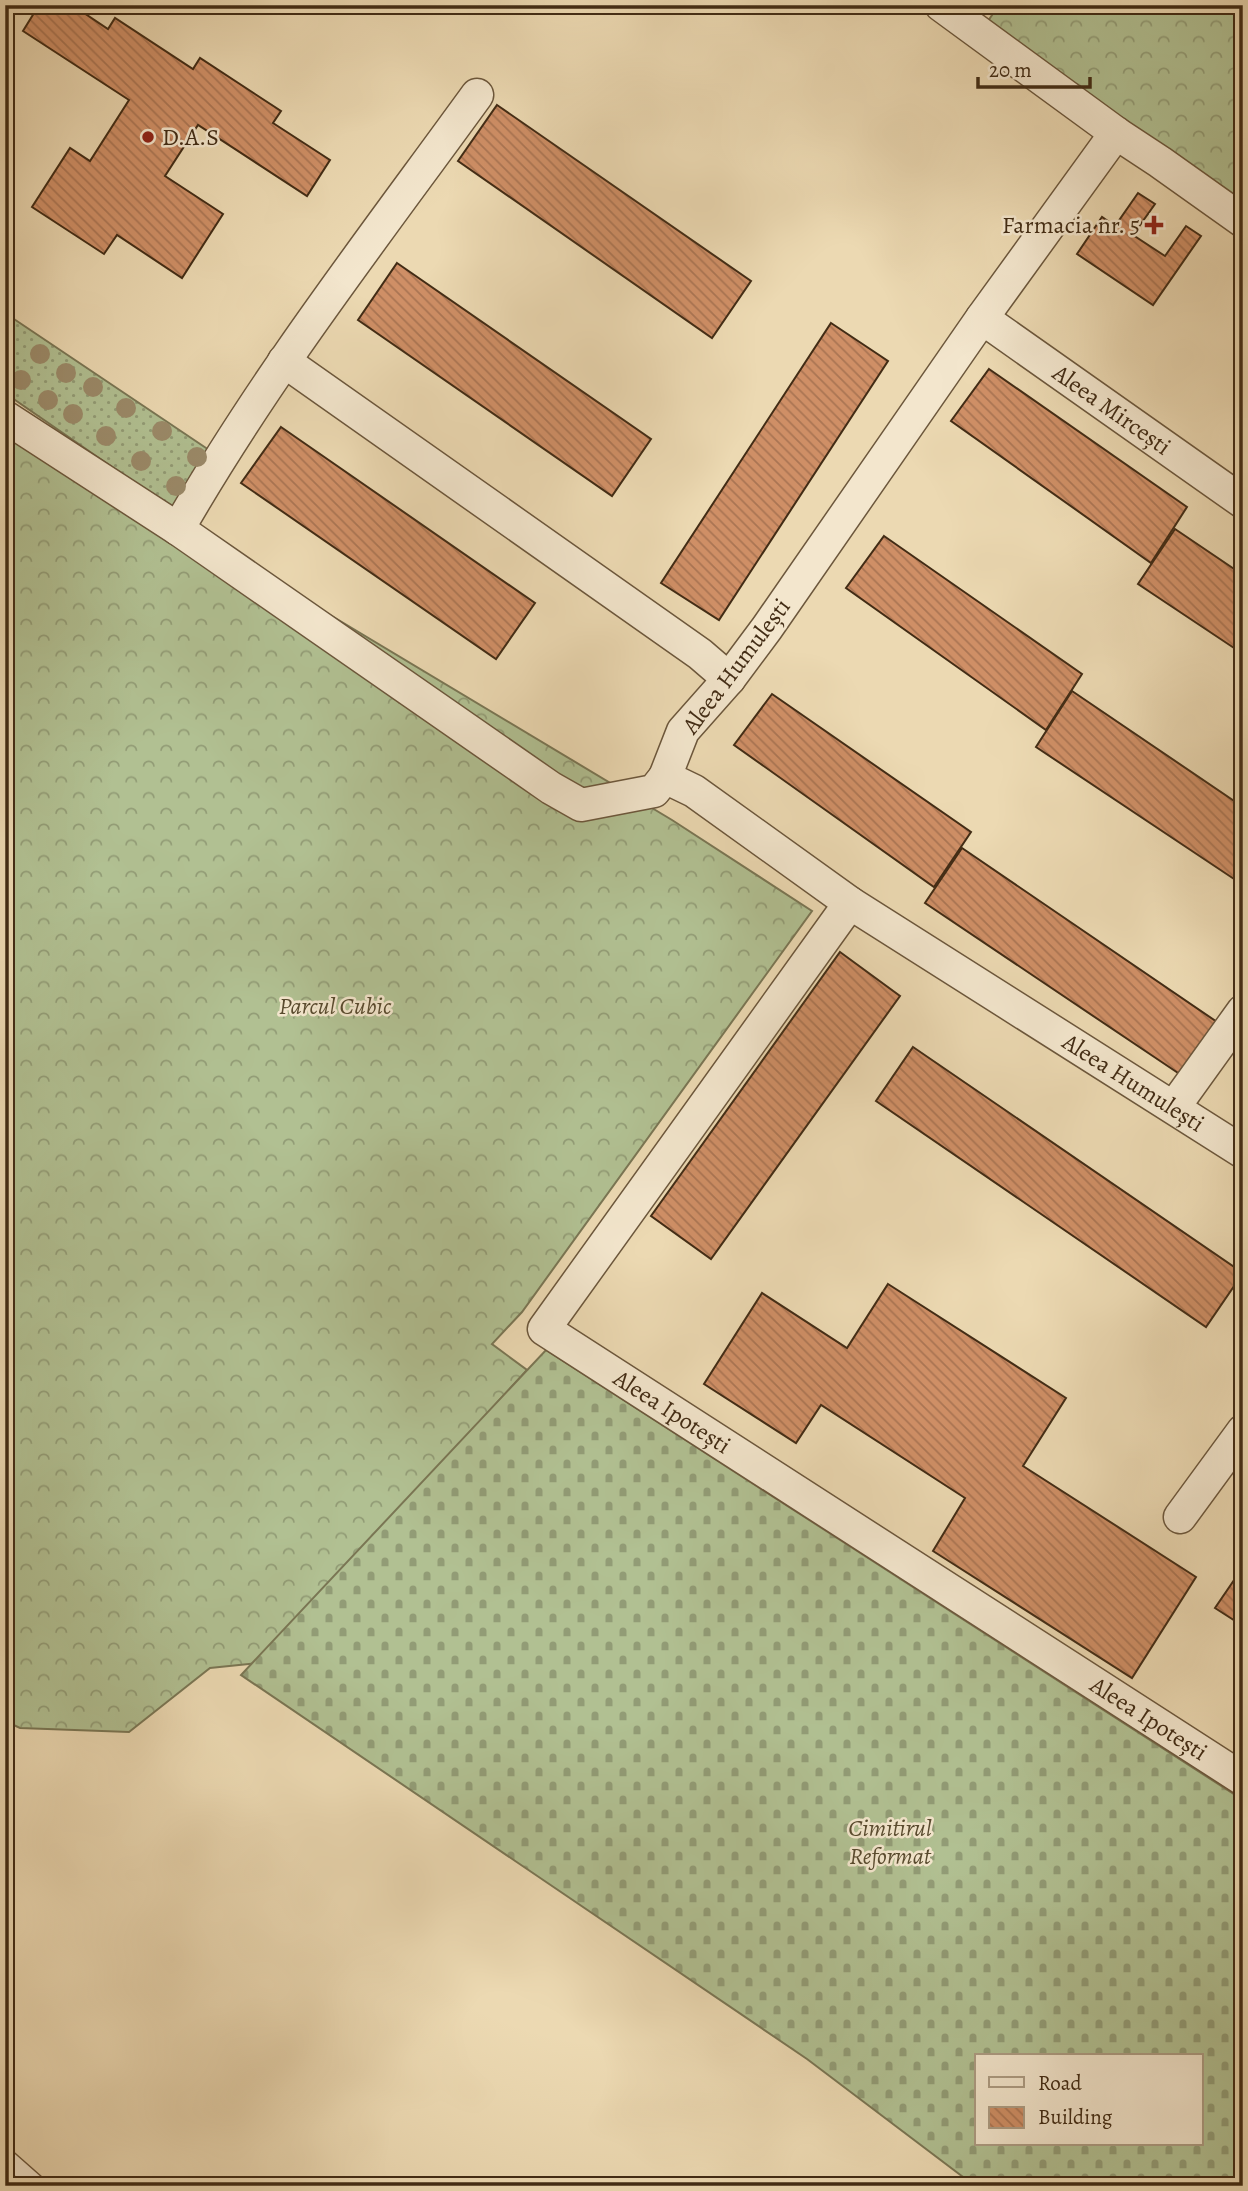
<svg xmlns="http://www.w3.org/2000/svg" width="1248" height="2191" font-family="Alegreya,serif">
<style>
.grass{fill:url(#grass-dots);stroke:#7a7654;stroke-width:2}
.forest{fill:url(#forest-crowns);stroke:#7a7654;stroke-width:2}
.cemetery{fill:url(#cemetery-stones);stroke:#7a7654;stroke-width:2;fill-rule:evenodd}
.building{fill:url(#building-back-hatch);stroke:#422c15;stroke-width:2}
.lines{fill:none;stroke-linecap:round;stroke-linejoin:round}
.service-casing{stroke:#6c573c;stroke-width:19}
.minor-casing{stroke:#6c573c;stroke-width:35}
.service{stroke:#f3e6cd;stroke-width:16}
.minor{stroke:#f3e6cd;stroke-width:32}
.tree{fill:#9b8a69}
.poi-dot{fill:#8f2418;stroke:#f3e6cd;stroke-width:2.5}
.labels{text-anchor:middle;stroke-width:5;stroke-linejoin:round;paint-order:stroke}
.poi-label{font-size:24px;fill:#422c15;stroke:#f3e6cd;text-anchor:start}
.street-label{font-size:24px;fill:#422c15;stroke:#f3e6cd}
.park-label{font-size:24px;font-style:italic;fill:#584a2e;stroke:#f3e6cd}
</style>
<defs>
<pattern id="grass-dots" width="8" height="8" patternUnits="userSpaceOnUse" patternTransform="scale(1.75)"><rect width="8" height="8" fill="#b1c092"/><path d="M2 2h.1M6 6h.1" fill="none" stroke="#929c76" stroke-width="1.8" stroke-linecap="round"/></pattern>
<pattern id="forest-crowns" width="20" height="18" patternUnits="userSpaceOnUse" patternTransform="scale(1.75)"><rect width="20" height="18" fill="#b1c092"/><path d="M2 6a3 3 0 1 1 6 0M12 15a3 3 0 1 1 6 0" fill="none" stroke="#929c76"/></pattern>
<pattern id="cemetery-stones" width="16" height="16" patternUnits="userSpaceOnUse" patternTransform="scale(1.75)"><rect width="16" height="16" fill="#b1c092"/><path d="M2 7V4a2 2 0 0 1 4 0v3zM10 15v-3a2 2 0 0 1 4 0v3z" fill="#929c76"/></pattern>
<pattern id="building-back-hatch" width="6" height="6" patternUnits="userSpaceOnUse" patternTransform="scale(1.75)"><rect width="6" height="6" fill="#cf8f66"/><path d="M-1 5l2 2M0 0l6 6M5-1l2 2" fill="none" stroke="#aa7553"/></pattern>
</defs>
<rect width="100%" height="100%" fill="#ecd9b2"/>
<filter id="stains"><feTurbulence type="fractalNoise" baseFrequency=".00286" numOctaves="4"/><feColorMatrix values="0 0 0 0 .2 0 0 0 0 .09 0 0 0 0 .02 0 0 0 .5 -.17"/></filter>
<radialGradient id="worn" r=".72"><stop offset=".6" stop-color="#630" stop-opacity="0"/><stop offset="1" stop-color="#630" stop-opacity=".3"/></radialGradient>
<!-- grass -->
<polygon class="grass" points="5,313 212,452 177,512 5,393"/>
<!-- forest -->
<g class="forest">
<polygon points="999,5 1243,5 1243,203 1110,112 988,21"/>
<polygon points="5,420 672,820 812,911 522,1312 492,1344 527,1370 259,1663 210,1668 129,1732 20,1728 5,1721"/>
</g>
<!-- cemetery -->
<path class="cemetery" d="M546,1350L1243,1800V2186H975L807,2059L241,1675ZM977,2056H1201V2144H977Z"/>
<!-- building -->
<g class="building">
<polygon points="39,5 72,5 108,29 115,18 193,69 200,58 281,111 273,123 330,160 307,196 198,125 165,176 223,214 182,278 117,235 104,254 32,207 70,148 90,161 129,100 23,31"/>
<polygon points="497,105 751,281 712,338 458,161"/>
<polygon points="1138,193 1155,204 1133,235 1165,256 1186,226 1201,236 1153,305 1077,254 1102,217 1115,226"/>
<polygon points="397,263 651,439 612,496 358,320"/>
<polygon points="831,323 888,361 719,620 661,583"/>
<polygon points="989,369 1187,507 1151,563 951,421"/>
<polygon points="281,427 535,603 496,659 241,483"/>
<polygon points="1175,529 1243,575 1243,654 1138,584"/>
<polygon points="884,536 1082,674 1046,730 846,588"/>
<polygon points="1072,691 1243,807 1243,885 1036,747"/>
<polygon points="772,694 971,832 934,887 734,745"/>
<polygon points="962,848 1220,1024 1181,1075 925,903"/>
<polygon points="840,952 900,996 711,1259 651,1216"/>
<polygon points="913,1047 1243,1273 1206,1327 876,1101"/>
<polygon points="888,1284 1066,1398 1023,1466 1196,1577 1132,1678 933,1551 965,1498 821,1405 796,1443 704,1384 762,1293 847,1348"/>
<polygon points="1243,1567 1243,1626 1215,1608"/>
</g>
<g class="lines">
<defs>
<polyline id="service" points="5,2156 39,2186"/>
<g id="minor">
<polyline points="941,5 1116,133 1160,162 1243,221"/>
<path id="s1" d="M1116,133L982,318L767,628L729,679L683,731L665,777L694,791L850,903L1243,1152"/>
<path id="s2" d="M982,318L1243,502"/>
<polyline points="284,361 700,654 729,679"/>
<polyline points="5,417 178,529 551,788 581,805 654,791 665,777"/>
<path d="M178,529C265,377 374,237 477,95"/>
<path id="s3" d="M850,903L544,1329L1243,1779"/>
<polyline points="1174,1107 1243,1011"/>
<polyline points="1180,1517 1243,1431"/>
</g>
</defs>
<!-- service casing -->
<use href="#service" class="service-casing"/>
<!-- minor casing -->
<use href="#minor" class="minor-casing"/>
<!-- service -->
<use href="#service" class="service"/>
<!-- minor -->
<use href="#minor" class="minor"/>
</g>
<!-- trees -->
<g class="tree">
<circle cx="40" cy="354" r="10"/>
<circle cx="66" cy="373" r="10"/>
<circle cx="21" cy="380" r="10"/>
<circle cx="93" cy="387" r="10"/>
<circle cx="48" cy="400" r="10"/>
<circle cx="126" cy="408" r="10"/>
<circle cx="73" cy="414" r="10"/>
<circle cx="162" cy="431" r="10"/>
<circle cx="106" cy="436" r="10"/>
<circle cx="197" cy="457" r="10"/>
<circle cx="141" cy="461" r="10"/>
<circle cx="176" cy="486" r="10"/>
</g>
<!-- markers -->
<g class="poi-dot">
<circle cx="148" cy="137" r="7"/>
<path d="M1150.5 214.5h7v7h7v7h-7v7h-7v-7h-7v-7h7z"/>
</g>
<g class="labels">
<!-- poi labels -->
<g class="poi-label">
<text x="162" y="145">D.A.S</text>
<text x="1140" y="233" text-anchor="end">Farmacia nr. 5</text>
</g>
<!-- street labels -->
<g class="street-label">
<text dy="8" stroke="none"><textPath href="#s2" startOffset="159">Aleea Mircești</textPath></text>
<text transform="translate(736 666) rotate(-53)" y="8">Aleea Humulești</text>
<text dy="8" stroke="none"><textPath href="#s1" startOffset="1348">Aleea Humulești</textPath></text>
<text dy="8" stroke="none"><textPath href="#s3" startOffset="677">Aleea Ipotești</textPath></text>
<text dy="8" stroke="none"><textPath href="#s3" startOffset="1244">Aleea Ipotești</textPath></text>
</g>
<!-- park labels -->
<g class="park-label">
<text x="335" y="1014">Parcul Cubic</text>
<text x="890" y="1836">Cimitirul<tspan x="890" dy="28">Reformat</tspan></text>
</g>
</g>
<!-- margin -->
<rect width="1248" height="2191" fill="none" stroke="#ecd9b2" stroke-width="28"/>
<rect x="7" y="7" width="1234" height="2177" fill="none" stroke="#422c15" stroke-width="3.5"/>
<rect x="14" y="14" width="1220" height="2163" fill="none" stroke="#422c15" stroke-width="2"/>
<!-- legend -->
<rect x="975" y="2054" width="228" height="91" fill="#f3e6cd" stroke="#ac9c83" stroke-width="2"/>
<rect x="989" y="2077" width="35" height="10" fill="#f3e6cd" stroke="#ac9c83" stroke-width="2"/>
<text x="1038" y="2090" font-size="21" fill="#422c15">Road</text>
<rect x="989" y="2107" width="35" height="21" fill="url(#building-back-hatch)" stroke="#ac9c83" stroke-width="2"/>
<text x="1038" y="2124" font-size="21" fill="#422c15">Building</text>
<!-- scale -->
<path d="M978 77v10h112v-10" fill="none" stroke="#422c15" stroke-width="3.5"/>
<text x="989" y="77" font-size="21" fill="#422c15" stroke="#f3e6cd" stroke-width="5" paint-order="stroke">20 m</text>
<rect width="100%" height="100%" filter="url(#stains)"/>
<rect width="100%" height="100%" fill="url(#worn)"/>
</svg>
